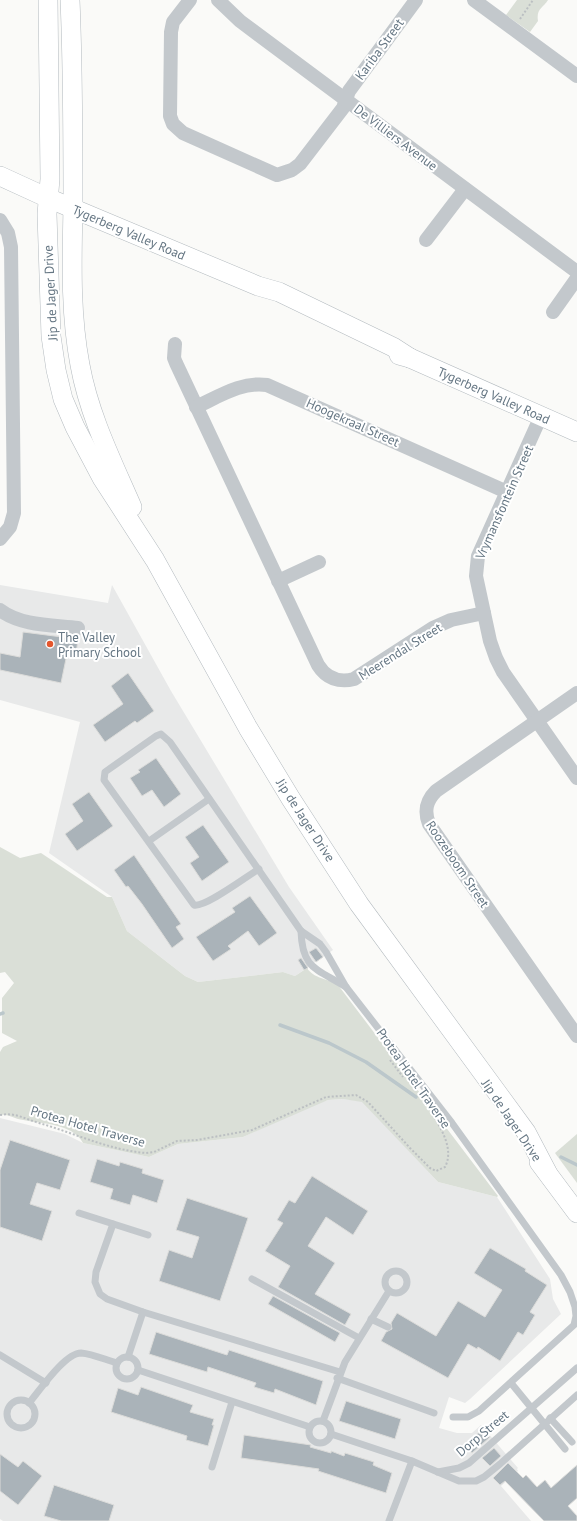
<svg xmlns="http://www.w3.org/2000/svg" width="577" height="1521" font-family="'PT Sans',sans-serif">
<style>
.built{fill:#e8e9e9}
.green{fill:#dadfd7}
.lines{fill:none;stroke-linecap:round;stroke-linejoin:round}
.stream{stroke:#bbc7cb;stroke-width:3.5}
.building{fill:#aab3b9;stroke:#dcdcda}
.secondary-casing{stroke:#b3babf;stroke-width:20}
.path{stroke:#bbbfc2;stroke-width:2;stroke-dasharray:2 2;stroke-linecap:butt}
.lane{stroke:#c3c8cc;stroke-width:7}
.street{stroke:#c3c8cc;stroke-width:14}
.secondary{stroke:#fff;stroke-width:19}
.poi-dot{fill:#e4572e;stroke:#fff;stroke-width:1.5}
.labels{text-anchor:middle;stroke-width:4;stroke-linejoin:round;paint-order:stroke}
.street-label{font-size:13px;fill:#657683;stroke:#fff}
.poi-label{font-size:13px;fill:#657683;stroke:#fff;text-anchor:start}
</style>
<rect width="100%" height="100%" fill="#fafaf8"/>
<!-- built -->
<g class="built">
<polygon points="0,585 108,603 112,585 171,691 289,887 333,950 295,976 283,972 198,982 185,976 127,931 112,897 49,853 80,722 0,700"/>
<polygon points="343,1099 362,1101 438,1182 497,1197 550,1279 553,1299 561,1314 470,1399 465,1403 449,1397 439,1428 457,1433 472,1433 481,1425 518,1468 517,1469 518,1471 501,1486 531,1521 3,1521 0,1519 0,1118 65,1134 83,1143 149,1157 178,1144 243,1137 316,1104 328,1100"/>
</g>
<!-- green -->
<g class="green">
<path d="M517,0H548C543,8 536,9 538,21L530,32L506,15Z"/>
<path d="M0,847L20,858L41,853L107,897H112L127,931L185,976L198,982L283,972L295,976L307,968C314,979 327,978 338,985L498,1196L497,1197L438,1182L362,1102L343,1099L328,1100L243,1137L178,1144L149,1157L83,1143C72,1122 38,1124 18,1119C11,1117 7,1114 0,1115V1052L3,1047L17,1041L2,1033V998L14,983L5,972L0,973Z"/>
<polygon points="577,1134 577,1183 555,1153"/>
</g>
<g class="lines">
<!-- stream -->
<g class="stream">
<polyline points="0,1014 3,1013"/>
<polyline points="280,1025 329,1043 366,1062 416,1097"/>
<polyline points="561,1157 577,1165"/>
</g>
</g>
<!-- building -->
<g class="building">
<polygon points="23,632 78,639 76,655 67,654 61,683 0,670 0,653 20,657"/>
<polygon points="128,673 154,711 137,723 135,721 105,742 93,725 123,704 111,686"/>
<polygon points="156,758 181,794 164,807 152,790 142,796 130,778 140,772 138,770"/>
<polygon points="89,792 113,826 77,851 65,834 83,821 72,804"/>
<polygon points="203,825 229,862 202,881 190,863 199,857 185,837"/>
<polygon points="134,855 181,924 176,927 184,939 172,948 142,904 128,886 126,887 114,870"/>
<polygon points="250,896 277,933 259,946 248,931 228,946 231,949 213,961 196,937 235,912 232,908"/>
<polygon points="316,948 323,957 316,962 309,952"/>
<polygon points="301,958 308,968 304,970 298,960"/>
<polygon points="10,1140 70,1160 60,1190 37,1183 30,1204 52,1211 42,1241 0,1227 0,1170"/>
<polygon points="97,1159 119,1166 120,1162 143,1169 142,1173 164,1180 157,1203 133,1195 130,1205 110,1199 113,1189 90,1182"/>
<polygon points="312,1176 368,1211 353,1235 326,1217 308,1246 335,1263 315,1294 351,1314 345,1325 278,1287 290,1266 265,1251 283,1223 277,1220 289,1200 295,1203"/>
<polygon points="187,1198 248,1218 220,1301 159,1281 169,1250 192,1258 199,1237 176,1230"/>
<polygon points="490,1248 526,1269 525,1271 547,1285 530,1312 535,1315 523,1335 518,1332 500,1361 478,1347 477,1349 468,1344 448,1378 381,1341 386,1332 392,1329 391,1323 397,1313 436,1336 458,1301 485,1317 502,1290 474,1273"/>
<polygon points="273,1296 340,1333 335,1342 268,1304"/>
<polygon points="156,1332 227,1355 229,1350 323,1381 316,1405 275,1389 274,1393 254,1387 256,1383 208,1367 207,1372 149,1354"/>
<polygon points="141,1387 193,1405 190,1412 214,1419 212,1425 214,1425 208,1446 186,1440 187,1436 111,1412 118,1388 138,1395"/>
<polygon points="346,1401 401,1419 395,1439 339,1421"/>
<polygon points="483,1429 490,1437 472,1453 465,1445"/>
<polygon points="244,1435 311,1445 310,1447 331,1453 331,1451 344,1456 345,1453 374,1462 373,1465 392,1473 386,1493 318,1471 319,1469 241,1458"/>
<polygon points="494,1448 501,1456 490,1466 482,1458"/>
<polygon points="0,1454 18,1467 23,1461 42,1476 18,1505 0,1491"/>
<polygon points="508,1463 523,1478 526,1475 537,1487 545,1480 551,1488 577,1465 577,1498 568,1506 577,1516 577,1521 544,1521 505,1481 500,1485 493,1478"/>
<polygon points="54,1485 114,1505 109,1521 61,1521 44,1516"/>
</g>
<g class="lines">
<defs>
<g id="secondary">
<polyline points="48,0 50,179 47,214 51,336 56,370 63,399 75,427 102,478 155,560 248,728 291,799 359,904 526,1132 547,1172"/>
<path d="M70,0C73,68 73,137 73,206C72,259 70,313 80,365C89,415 112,461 132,507"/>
<polyline points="0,176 48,198 258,286 279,292 393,347 410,358"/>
<polyline points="399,355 410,358 577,432"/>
<polyline points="539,1162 577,1213"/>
</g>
</defs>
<!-- secondary casing -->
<use href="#secondary" class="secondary-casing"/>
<!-- path -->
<g class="path">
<polyline points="520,19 533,0"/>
<polyline points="390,1060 403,1077"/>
<path d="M0,1115C15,1112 25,1119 39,1123C74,1133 109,1150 146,1153L154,1152L177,1141L197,1140L252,1130L326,1097L356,1095L368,1102L410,1148L430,1168L436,1171L445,1167C454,1150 442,1130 433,1115"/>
</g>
<!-- lane -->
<g class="lane">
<polyline points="149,841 209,799"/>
<path d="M259,869C247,876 205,908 194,905L104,780L105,772L156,736L161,734L170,742L301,931L320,944L326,952L346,987L452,1123L561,1275L570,1292L575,1307L576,1316L574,1325L479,1411L468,1417H453"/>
<path d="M301,931C302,970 318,969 346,987"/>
<polyline points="79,1213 148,1235"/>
<polyline points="113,1224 96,1272 95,1282 100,1294 107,1299 143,1312 340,1372"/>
<circle cx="396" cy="1282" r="11"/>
<polyline points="252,1279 359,1338"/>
<polyline points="371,1319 388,1327"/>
<polyline points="0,1355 46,1383"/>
<polyline points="128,1357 143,1312"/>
<circle cx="127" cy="1368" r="11"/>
<polyline points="138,1370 310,1427"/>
<polyline points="337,1378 434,1413"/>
<polyline points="511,1383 565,1449"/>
<circle cx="21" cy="1414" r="14"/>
<path d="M29,1403C40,1390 65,1353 81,1353C93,1354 106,1360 117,1363"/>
<polyline points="550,1418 572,1442"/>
<polyline points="323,1421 345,1362 389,1291"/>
<circle cx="320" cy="1432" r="11"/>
<polyline points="331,1434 412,1461 459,1481 476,1481 484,1477 500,1464 577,1395"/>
<polyline points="212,1467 232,1402"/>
<polyline points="438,1472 459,1468 469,1463 577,1368"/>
<polyline points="389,1521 412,1461"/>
</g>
<!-- street -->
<g class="street">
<polyline points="190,0 173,22 171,32 170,116 173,124 183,133 277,175 292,170 300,164 343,108 349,91 416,0"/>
<polyline points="218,0 240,21 577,272"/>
<polyline points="474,0 577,76"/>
<polyline points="0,220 8,233 11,247 14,513 10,527 0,539"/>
<polyline points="426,240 465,189"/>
<polyline points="553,312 577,278"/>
<path d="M175,344L174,358L176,363L318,665C326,678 339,683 354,679L433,628L451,620L484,613"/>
<path d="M196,407C218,397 242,381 267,385L507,492"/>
<polyline points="541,416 478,556 476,576 490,641 496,658 503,672 577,778"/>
<polyline points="278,581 319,562"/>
<path d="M0,610C21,626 53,625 78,628"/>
<path d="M577,693L436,791C426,801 424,811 429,824L577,1036"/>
</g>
<!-- secondary -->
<use href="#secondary" class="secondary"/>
</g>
<!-- markers -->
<circle class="poi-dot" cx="50" cy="644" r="4"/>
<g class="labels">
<!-- street labels -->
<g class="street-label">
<text transform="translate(379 49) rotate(-54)" y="5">Kariba Street</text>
<text transform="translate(396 137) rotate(37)" y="5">De Villiers Avenue</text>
<text transform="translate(129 232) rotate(23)" y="5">Tygerberg Valley Road</text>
<text transform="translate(50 293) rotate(-93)" y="5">Jip de Jager Drive</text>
<text transform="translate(494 395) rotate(24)" y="5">Tygerberg Valley Road</text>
<text transform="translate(353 422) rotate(24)" y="5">Hoogekraal Street</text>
<text transform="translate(504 502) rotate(-66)" y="5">Vrymansfontein Street</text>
<text transform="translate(400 651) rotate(-32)" y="5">Meerendal Street</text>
<text transform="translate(306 820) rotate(57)" y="5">Jip de Jager Drive</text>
<text transform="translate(458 864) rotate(56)" y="5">Roozeboom Street</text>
<text transform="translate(414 1078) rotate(55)" y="5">Protea Hotel Traverse</text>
<text transform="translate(512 1120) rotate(56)" y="5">Jip de Jager Drive</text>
<text transform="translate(88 1126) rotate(16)" y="5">Protea Hotel Traverse</text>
<text transform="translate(482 1433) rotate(-40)" y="5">Dorp Street</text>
</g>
<!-- poi labels -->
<g class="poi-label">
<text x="58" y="642">The Valley<tspan x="58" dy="15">Primary School</tspan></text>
</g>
</g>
</svg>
